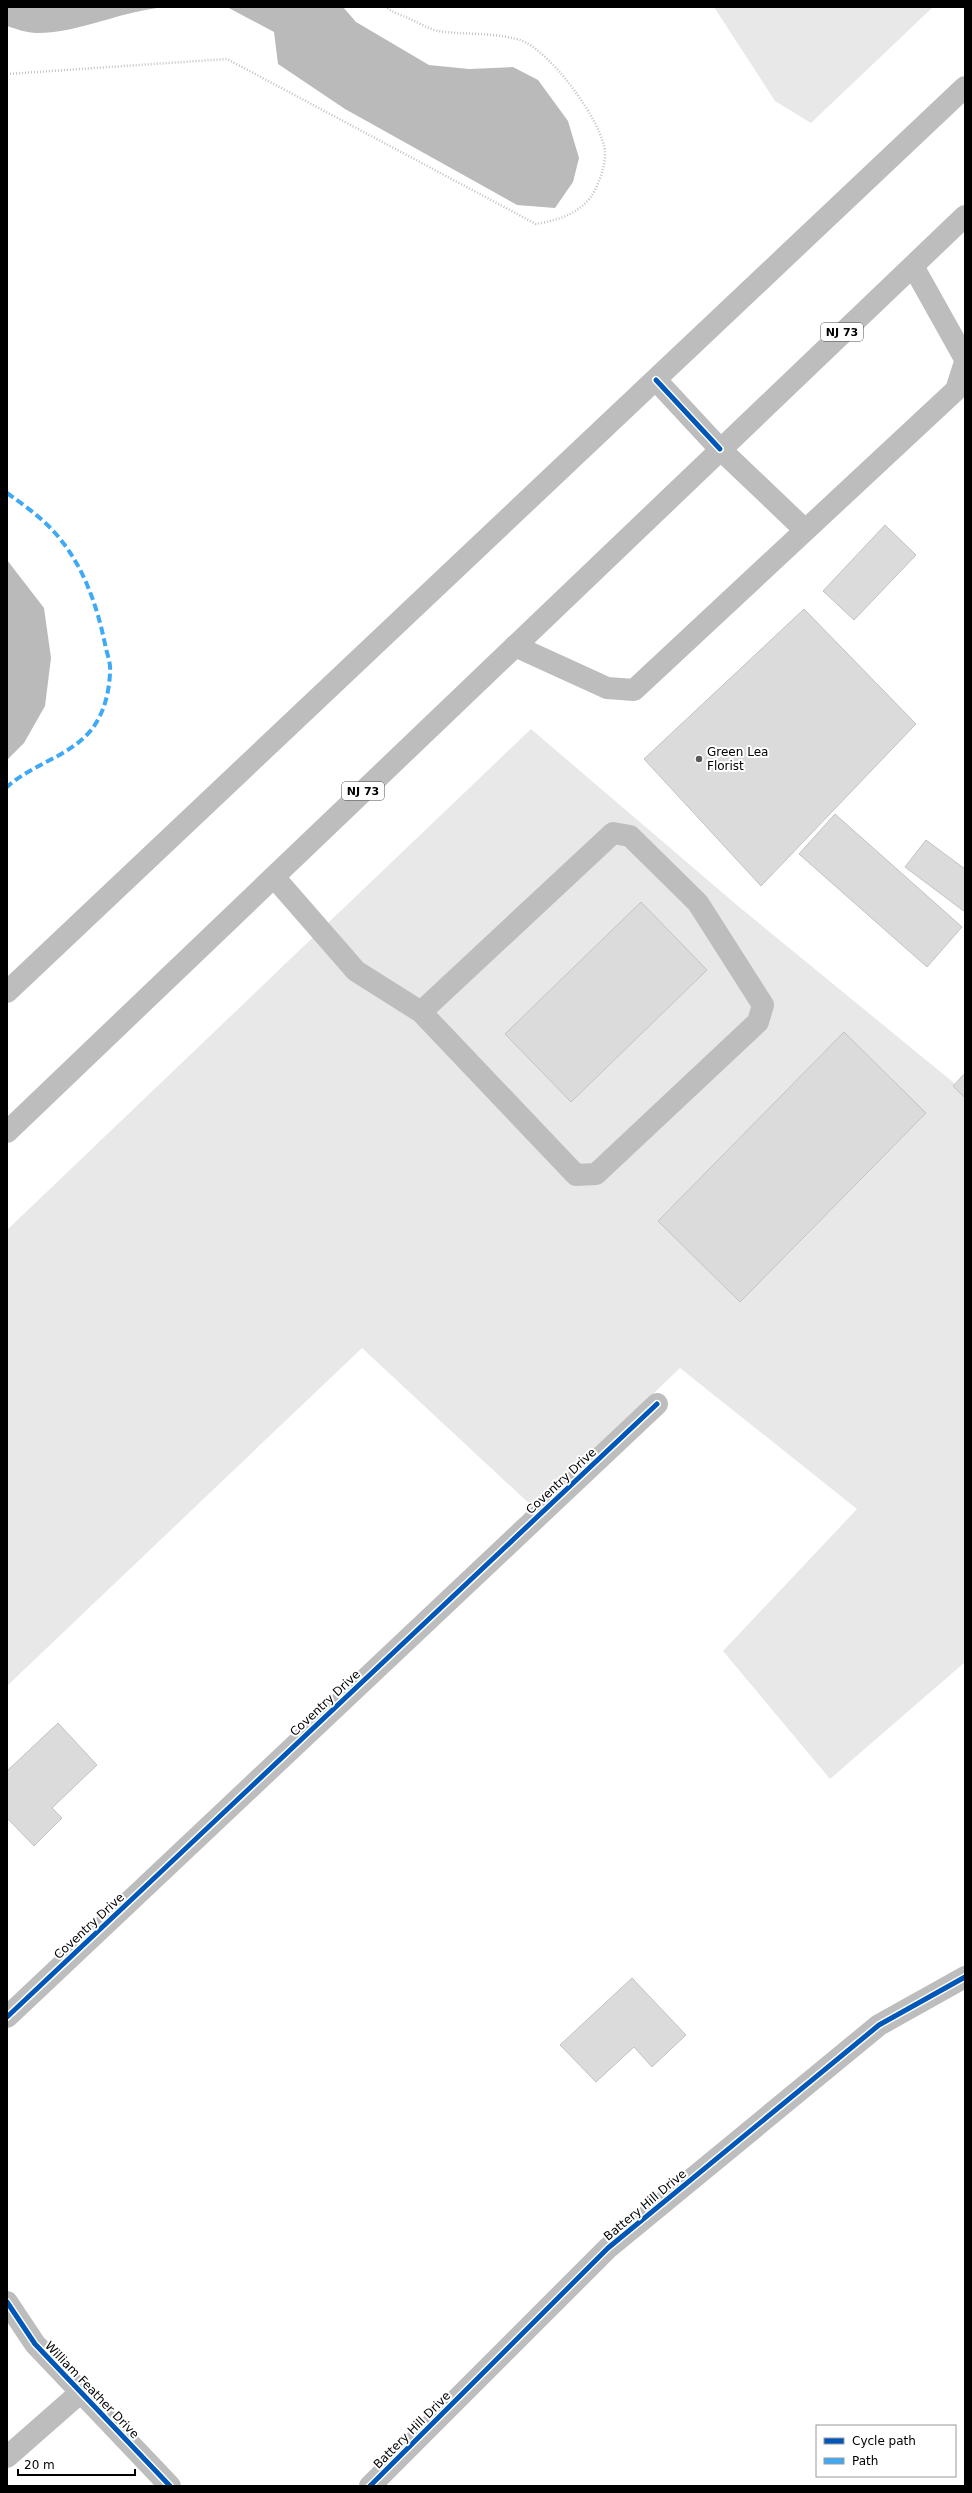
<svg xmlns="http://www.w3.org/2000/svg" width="972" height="2493" font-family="'DejaVu Sans',sans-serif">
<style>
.green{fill:#e8e8e8}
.water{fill:#bababa}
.building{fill:#dbdbdb;stroke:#c3c3c3}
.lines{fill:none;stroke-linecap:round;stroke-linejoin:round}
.path{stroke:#c2c2c2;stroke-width:2.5;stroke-dasharray:1 2;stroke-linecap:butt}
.minor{stroke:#bdbdbd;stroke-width:22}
.highway{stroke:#bdbdbd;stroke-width:22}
.quiet{stroke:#3fa9f5;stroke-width:4;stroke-dasharray:8 4;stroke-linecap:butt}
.cycleway-casing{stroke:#fff;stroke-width:8}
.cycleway{stroke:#0057b8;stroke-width:5}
.poi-dot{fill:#595959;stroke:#fff;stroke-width:1.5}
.labels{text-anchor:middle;stroke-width:4;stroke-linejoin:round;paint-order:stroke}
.shield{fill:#fff;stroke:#4c4c4c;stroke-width:1}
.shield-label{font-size:11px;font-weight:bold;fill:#000}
.poi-label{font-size:12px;fill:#000;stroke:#fff;text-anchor:start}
.street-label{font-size:12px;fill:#000;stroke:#fff}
</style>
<rect width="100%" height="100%" fill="#fff"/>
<!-- green -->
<g class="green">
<polygon points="714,7 933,7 811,123 775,101"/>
<polygon points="531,729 738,906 965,1092 965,1662 830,1779 723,1651 857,1509 680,1368 534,1508 362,1348 7,1686 7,1230"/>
</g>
<!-- water -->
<g class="water">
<path d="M7,7H169C124,9 82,33 37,33C27,33 16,29 7,26Z"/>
<polygon points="227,7 343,7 356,22 429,65 469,69 513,67 538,80 568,121 579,158 573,182 555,208 517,205 345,109 278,64 274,32"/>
<polygon points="7,560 44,608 51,658 45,706 24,743 7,760"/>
</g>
<!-- building -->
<g class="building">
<polygon points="885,525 916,555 854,620 823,591"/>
<polygon points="804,609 916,724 761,886 644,759"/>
<polygon points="835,814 962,927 927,967 799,854"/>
<polygon points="926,840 965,869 965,912 905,867"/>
<polygon points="641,902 707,970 571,1102 505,1034"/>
<polygon points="844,1032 926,1113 740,1302 658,1221"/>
<polygon points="965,1073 965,1098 953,1086"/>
<polygon points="58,1723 97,1765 52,1808 62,1818 34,1846 7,1818 7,1771"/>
<polygon points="632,1978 686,2035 652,2067 634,2047 596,2082 560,2045"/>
</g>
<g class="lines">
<!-- path -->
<path class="path" d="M7,74L227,59L536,224C560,220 585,212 596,188C601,177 605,166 605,153C604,123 549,49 520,40C493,32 465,35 438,31C429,29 419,23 410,19C402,15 393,13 386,7"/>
<!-- minor -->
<g class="minor">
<polyline points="913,266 965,359"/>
<polyline points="656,380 720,449 805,530"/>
<polyline points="515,646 607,688 634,690 956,390 965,362"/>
<polyline points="274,877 356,971 421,1012 576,1175 596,1174 758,1022 763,1005 698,903 630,836 613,833 421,1012"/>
<polyline points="7,2017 657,1404"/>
<polyline points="7,2302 35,2344 170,2486"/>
<polyline points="7,2457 81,2392"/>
<polyline points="370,2486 608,2248 879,2025 965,1977"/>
</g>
<!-- highway -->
<g class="highway">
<polyline points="7,992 965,87"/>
<polyline points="7,1132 965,216"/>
</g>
<!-- quiet -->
<path class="quiet" d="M7,493C24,505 42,518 56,534C84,566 98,608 106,649C108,656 111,665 110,673C109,693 104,713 92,729C71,756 32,764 7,787"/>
<defs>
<g id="cycleway">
<polyline points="656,380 720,449"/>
<polyline points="7,2017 657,1404"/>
<polyline points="7,2302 35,2344 170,2486"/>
<polyline points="370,2486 608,2248 879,2025 965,1977"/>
</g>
</defs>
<!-- cycleway casing -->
<use href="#cycleway" class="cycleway-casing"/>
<!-- cycleway -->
<use href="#cycleway" class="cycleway"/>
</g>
<!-- markers -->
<circle class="poi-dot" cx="699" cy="759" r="4"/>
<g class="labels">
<!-- shield labels -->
<g class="shield">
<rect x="821" y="323" width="42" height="18" rx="3"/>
<rect x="342" y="782" width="42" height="18" rx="3"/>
</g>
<g class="shield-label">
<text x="842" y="336">NJ 73</text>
<text x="363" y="795">NJ 73</text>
</g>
<!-- poi labels -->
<g class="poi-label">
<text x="707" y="756">Green Lea<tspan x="707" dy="14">Florist</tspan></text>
</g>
<!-- street labels -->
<g class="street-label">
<text transform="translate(561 1481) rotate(-43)" y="4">Coventry Drive</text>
<text transform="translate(325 1703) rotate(-43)" y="4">Coventry Drive</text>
<text transform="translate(89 1926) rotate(-43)" y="4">Coventry Drive</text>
<text transform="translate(645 2205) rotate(-40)" y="4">Battery Hill Drive</text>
<text transform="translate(92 2390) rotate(46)" y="4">William Feather Drive</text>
<text transform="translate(412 2430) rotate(-45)" y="4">Battery Hill Drive</text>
</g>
</g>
<!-- border -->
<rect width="972" height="2493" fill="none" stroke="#000000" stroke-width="16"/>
<!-- legend -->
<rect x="816" y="2425" width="140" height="52" fill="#ffffff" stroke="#999999"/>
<rect x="824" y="2438" width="20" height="6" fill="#0057b8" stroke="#999999"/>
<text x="852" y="2445" font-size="12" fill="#000000">Cycle path</text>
<rect x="824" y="2458" width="20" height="6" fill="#3fa9f5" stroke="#999999"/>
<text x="852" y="2465" font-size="12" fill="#000000">Path</text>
<!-- scale -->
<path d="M18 2469v6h117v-6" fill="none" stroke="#000000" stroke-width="2"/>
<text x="24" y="2469" font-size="12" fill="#000000" stroke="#ffffff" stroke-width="3" paint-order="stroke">20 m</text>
</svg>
